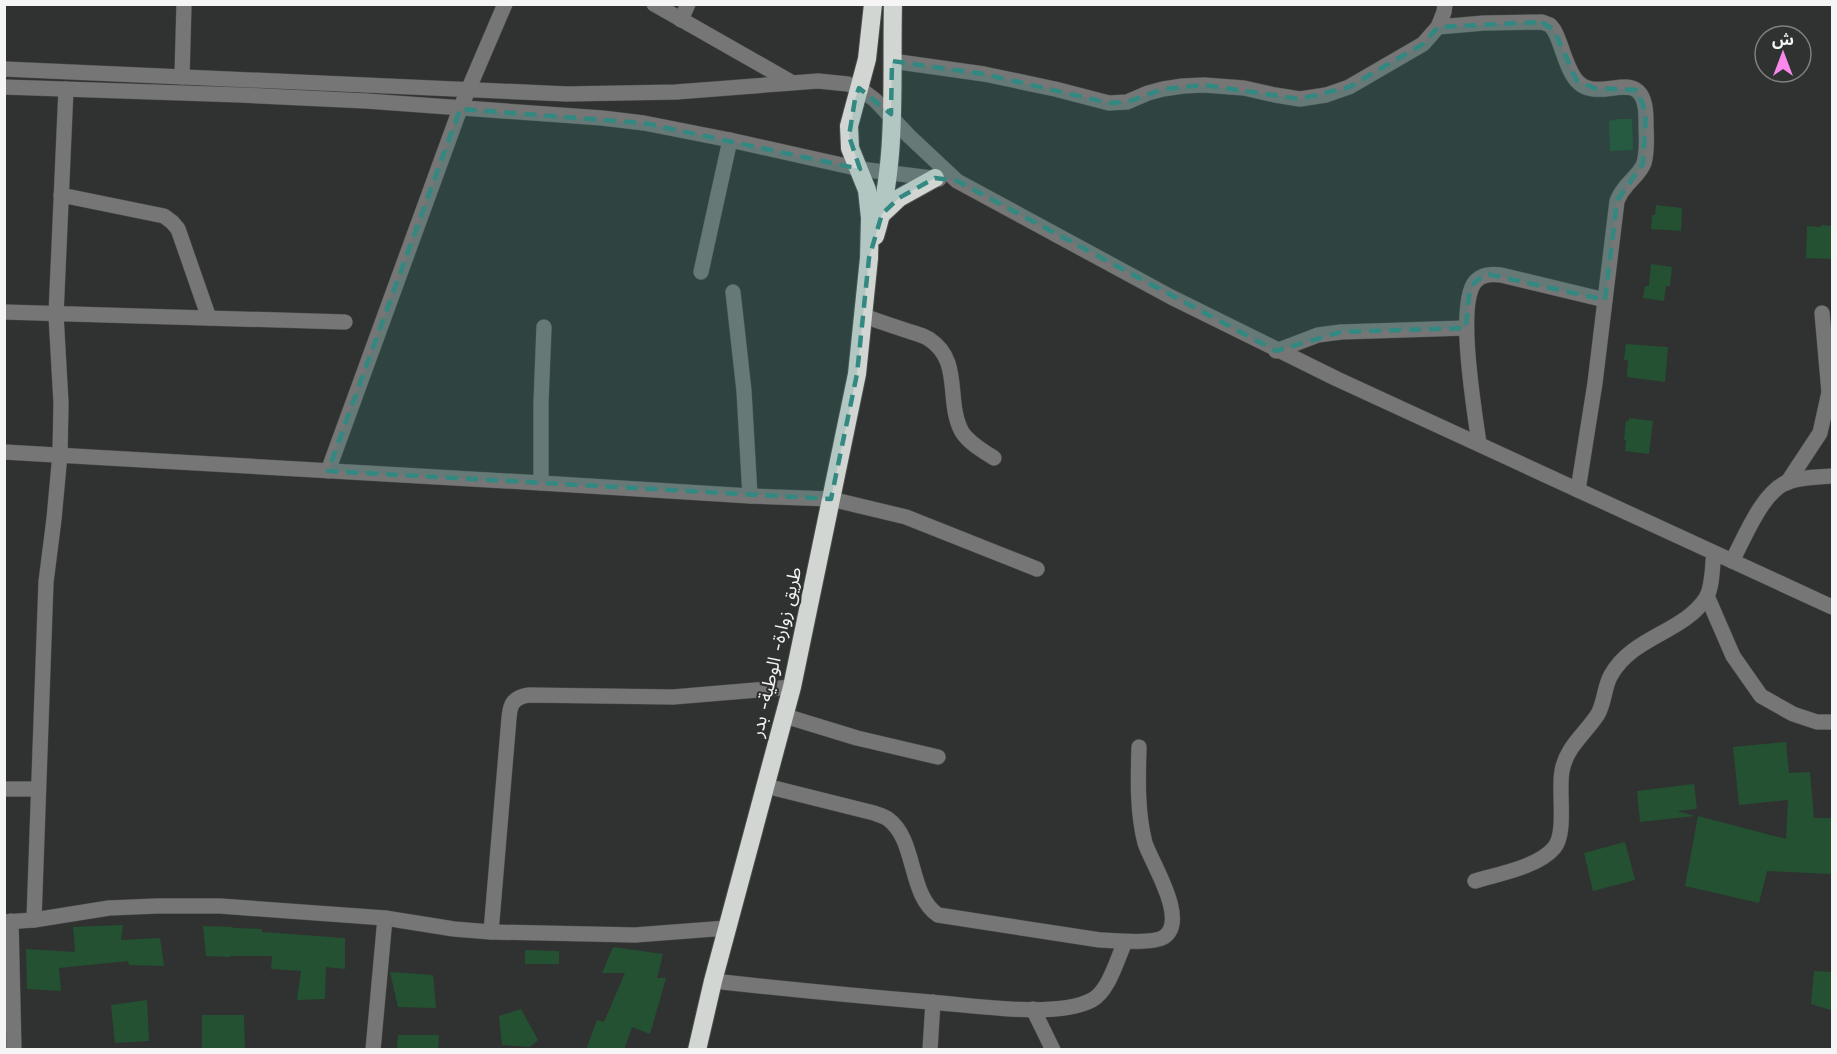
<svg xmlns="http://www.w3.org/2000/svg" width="1837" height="1054" font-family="'Work Sans','Noto Sans Arabic',sans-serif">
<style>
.building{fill:#245132}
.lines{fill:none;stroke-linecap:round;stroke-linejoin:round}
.minor-casing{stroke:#4b4d4b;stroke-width:16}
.highway-casing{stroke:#4b4d4b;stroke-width:20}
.minor{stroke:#757675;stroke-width:15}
.highway{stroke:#d2d6d3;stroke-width:18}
.marked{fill:#318982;fill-opacity:0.2;stroke:#318982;stroke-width:4.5;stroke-dasharray:12 8;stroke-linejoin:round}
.labels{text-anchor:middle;stroke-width:4.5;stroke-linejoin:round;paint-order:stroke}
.street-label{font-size:18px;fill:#f4f5f4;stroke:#2f3230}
</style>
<rect width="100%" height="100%" fill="#2f3230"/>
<!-- building -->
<g class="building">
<polygon points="1619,119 1632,119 1633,150 1610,151 1609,121"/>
<polygon points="1656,205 1682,208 1681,231 1651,229 1652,215 1655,215"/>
<polygon points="1821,225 1833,226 1833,259 1806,258 1807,226 1821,227"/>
<polygon points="1651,264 1672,267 1670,286 1666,286 1664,301 1643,298 1645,286 1649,286"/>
<polygon points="1626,344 1668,347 1665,382 1627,377 1628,360 1624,360"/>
<polygon points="1629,418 1653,421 1649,454 1625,451 1626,440 1624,440 1626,421 1629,421"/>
<polygon points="1786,742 1789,773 1810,772 1814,818 1833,818 1833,874 1767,871 1759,903 1685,886 1698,816 1786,839 1788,800 1739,805 1733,747"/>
<polygon points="1694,784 1697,809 1677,811 1695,816 1640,822 1637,791"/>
<polygon points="1625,842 1635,880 1593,891 1584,853"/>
<polygon points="123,925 121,940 160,938 164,966 129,965 128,961 59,968 61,991 27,989 26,949 75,952 73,927"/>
<polygon points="203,926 233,927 233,928 262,929 262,932 345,938 345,969 326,967 325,999 297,1000 301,971 271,969 272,956 230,956 230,957 206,956"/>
<polygon points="613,947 663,954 657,978 666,978 650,1034 632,1027 624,1050 586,1050 597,1020 604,1022 625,973 602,973"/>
<polygon points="525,950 559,951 559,964 525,964"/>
<polygon points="1814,971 1833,972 1833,1011 1811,1004"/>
<polygon points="390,972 433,975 436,1008 398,1007"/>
<polygon points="147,1000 149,1041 115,1043 111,1005"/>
<polygon points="521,1009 538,1040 530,1047 502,1045 499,1016"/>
<polygon points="202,1015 244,1015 245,1050 202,1050"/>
<polygon points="398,1035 439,1035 438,1050 397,1050"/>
</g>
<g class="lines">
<defs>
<g id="minor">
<polyline points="654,4 791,82"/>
<polyline points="681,20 688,4"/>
<path d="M1438,27L1484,23L1542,22L1550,25L1554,30C1562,44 1566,69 1577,81C1600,107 1647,58 1646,122C1646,135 1648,150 1644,163C1640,174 1630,180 1624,189C1621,192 1619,197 1617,201L1595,383L1578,490"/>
<polyline points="892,61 984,74 1055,89 1109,103 1127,102 1148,93 1163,89 1183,86 1204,85 1244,88 1275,95 1300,99 1326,95 1349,87 1423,44 1438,27 1444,12 1445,4"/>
<polyline points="4,69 567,94 676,92 818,81 848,84 859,88 875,100 909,136 957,181 1171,297 1337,379 1832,607"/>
<polyline points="182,77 184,4"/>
<polyline points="4,87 241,95 366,101 602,118 644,123 730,140 860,169 939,179"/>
<polyline points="61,195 164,216 172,222 178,229 209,318"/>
<polyline points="701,272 730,140"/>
<polyline points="733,292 744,391 750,496"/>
<polyline points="4,312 345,322"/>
<polyline points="1822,313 1829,392"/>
<path d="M864,316C878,321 893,326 908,331C914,333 923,335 929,339C963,361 945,401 962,432C969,443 983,451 994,458"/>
<polyline points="544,327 541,403 541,483 750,496 831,499 906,517 1037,569"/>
<polyline points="1276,351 1318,335 1341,332 1466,328"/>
<path d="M1479,444C1475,412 1456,306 1475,282C1482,274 1491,274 1501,275L1605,300"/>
<polyline points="4,452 541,483"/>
<polyline points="328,471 460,109 505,4"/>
<polyline points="1787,483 1820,433 1829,392 1832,387"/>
<path d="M1732,561C1745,537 1761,495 1785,483C1799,477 1818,477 1832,476"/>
<polyline points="1707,596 1733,656 1761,696 1793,714 1817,722 1832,722"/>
<polyline points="785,716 857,738 938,757"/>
<path d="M766,786L874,813C879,815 884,816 888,819C917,840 908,895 938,915L1100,940C1114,941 1153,944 1164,937C1189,920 1151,862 1145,843C1137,812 1138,779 1139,747"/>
<polyline points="4,789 38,789"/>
<path d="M1475,881C1498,874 1538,867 1554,848C1567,833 1558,791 1562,771C1566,747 1586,733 1598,714C1605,701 1604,687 1611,675C1633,636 1683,633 1706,598C1713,586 1712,566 1714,553"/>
<polyline points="34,920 46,582 54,519 60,454 61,403 56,315 66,89"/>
<polyline points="11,921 14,1050"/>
<polyline points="4,922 34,920 109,908 157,906 220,906 385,918 454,929 491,932 635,935 727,928"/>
<path d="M491,932L508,730C510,711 507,698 529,695L673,697L792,687"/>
<path d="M713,981C786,989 858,996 930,1002C972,1005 1056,1019 1092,1000C1109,991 1117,959 1125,942"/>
<polyline points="1033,1009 1053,1050"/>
<polyline points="373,1050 385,918"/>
<polyline points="930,1050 933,1002"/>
</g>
<g id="highway">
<polyline points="882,214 899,198 935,178"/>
<path d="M875,236C898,163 891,80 893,4"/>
<polyline points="697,1050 713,981 792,687 857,374 869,258 870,218 867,190 850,148 849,126 867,59 873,4"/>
</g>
</defs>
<!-- minor casing -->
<use href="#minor" class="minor-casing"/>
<!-- highway casing -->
<use href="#highway" class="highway-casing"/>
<!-- minor -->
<use href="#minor" class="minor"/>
<!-- highway -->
<use href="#highway" class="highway"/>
</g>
<!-- marked area -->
<path class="marked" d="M1542,22L1554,30L1577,81L1594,88L1637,90L1646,113L1643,164L1617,201L1605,300L1487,274L1475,282L1469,296L1466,328L1341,332L1276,351L957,181L935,178L899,198L882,214L869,258L857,374L831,499L328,471L460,109L644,123L860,169L849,136L855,99L859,88L891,114L892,61L984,74L1109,103L1127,102L1163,89L1204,85L1300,99L1349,87L1423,44L1438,27Z"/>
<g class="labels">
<!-- street labels -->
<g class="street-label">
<text transform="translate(776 652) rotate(-77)" y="6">طريق زوارة- الوطية- بدر</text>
</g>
</g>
<!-- border -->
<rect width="1837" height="1054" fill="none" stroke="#f4f5f4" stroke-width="12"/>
<!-- north arrow -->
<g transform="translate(1783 54)"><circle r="28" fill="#2f3230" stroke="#7e807e" stroke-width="1.5"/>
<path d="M0-4.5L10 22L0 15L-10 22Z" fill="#f888ea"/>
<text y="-9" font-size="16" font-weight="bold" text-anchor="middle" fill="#f4f5f4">ش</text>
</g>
</svg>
